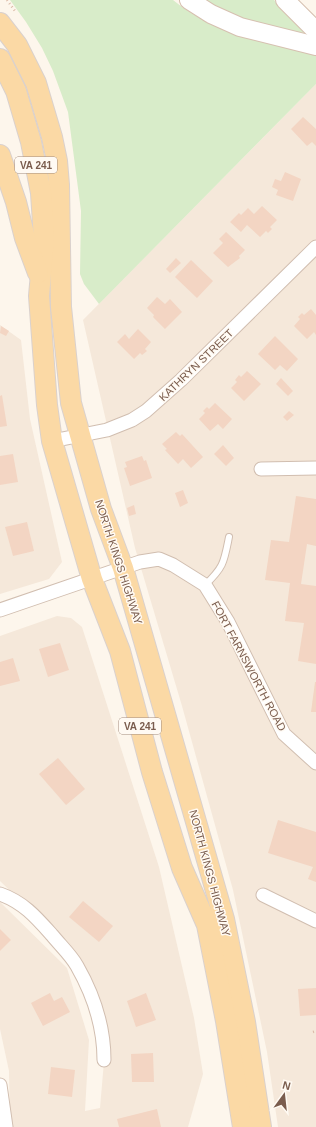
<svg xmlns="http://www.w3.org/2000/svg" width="316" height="1127" font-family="Helvetica,sans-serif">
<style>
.residential{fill:#f5e8da}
.green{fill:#d8ecc9}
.building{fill:#f3d5c3}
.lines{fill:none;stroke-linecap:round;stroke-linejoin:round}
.service-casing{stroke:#d1beb0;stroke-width:8}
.minor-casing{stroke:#d1beb0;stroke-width:15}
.secondary-casing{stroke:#d6c0b0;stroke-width:20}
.primary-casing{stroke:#dad1cd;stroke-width:22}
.path{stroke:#d9b8a5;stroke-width:2.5;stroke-dasharray:1 3;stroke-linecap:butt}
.service{stroke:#fff;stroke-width:6}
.minor{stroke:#fff;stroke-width:13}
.secondary{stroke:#fff;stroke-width:18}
.primary{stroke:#fbd9a5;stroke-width:20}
.labels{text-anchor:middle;stroke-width:3;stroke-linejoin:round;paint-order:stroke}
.shield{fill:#fffaf3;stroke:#a28b7f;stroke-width:1}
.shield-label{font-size:10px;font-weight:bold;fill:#7a5c4d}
.street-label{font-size:11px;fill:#7a5c4d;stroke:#fffaf3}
</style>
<rect width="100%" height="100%" fill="#fdf6ec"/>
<!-- residential -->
<g class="residential">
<polygon points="316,84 316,1127 278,1127 267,1052 233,890 182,706 135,548 83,320"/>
<polygon points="0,325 21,340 30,419 62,562 49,579 0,594"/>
<polygon points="57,616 71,618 82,627 159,867 194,1018 203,1074 188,1127 10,1127 9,1071 0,1029 0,902 67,968 89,1040 85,1111 100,1108 106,1038 82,960 0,881 0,636"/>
</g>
<!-- green -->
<g class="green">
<path d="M10,0H173C212,33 267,40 316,52V84L99,304L84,284L80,274L81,211L68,112L53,71L42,48L26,22Z"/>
<path d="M205,0H274L306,32C287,40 222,12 205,0Z"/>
</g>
<!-- building -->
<g class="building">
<polygon points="303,117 316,129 316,146 312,142 307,146 291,129"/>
<polygon points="285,172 301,179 293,201 276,195 278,190 272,187 275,179 281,181"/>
<polygon points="262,206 277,220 270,227 272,229 268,233 266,231 260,237 247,225 241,232 230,222 239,213 241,215 248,208 254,214"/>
<polygon points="226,232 245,250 239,256 240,258 228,267 213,253 223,243 219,239"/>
<polygon points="176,258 181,263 170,273 166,269"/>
<polygon points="191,260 213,281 197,298 175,277"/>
<polygon points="157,297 165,304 170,299 182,312 165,329 153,317 154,315 147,308"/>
<polygon points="311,309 316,315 316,335 314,332 307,339 294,326 300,319 298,317 302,313 304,315"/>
<polygon points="1,326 9,331 6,336 0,333"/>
<polygon points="138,329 151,342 145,349 147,351 142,355 140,353 134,359 117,342 125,334 129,339"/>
<polygon points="275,336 298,359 287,371 280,365 275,370 258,354"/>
<polygon points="247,371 261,384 244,401 231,388 237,382 235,380 239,375 241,377"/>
<polygon points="281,378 293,391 288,396 276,384"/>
<polygon points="2,395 7,426 0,427 0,396"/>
<polygon points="215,403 232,419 223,429 218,424 210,431 199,419 205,413 203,411 207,407 209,409"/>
<polygon points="289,411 294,415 287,421 283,417"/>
<polygon points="176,432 180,436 182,434 203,457 191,468 183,459 178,464 165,450 167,449 162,444"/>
<polygon points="223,445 234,458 226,466 214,454"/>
<polygon points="13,454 18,482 0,485 0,456"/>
<polygon points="142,456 144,461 146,460 152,478 130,486 124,468 127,467 125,462"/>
<polygon points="183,490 188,503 180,507 175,493"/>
<polygon points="296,496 316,499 316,546 307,544 301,584 316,586 316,664 298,661 304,623 285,621 290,583 265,580 271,540 289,542"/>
<polygon points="134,505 136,514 129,516 127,508"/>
<polygon points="27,522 34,551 13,556 5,527"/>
<polygon points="60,643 69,670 48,677 39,649"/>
<polygon points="13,658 20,681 0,686 0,662"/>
<polygon points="315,682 316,682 316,712 311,712"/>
<polygon points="58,758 85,789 66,805 39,774"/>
<polygon points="278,820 316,832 316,882 308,879 313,867 268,853"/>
<polygon points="83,901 113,926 99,942 69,917"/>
<polygon points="0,929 11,940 0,951"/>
<polygon points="316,988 316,1015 300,1016 298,989"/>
<polygon points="50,993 54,1001 62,997 70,1012 43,1026 31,1003"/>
<polygon points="146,993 156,1020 136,1027 127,1001"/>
<polygon points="153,1053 154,1082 132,1082 131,1054"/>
<polygon points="51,1067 75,1070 72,1097 48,1094"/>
<polygon points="157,1109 161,1127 119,1127 117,1119"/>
</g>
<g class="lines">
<defs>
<path id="service" d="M205,585C224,567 224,562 229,537"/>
<g id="minor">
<polyline points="52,441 107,430 132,420 146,411 181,380 316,247"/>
<polyline points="261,469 316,468"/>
<polyline points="0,610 140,562 159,559 173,565 205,585 228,622 284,734 316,763"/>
<path d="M0,894C23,902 36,917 52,935C60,945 71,955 77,966C93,994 104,1027 104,1060"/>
<polyline points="263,895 316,921"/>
<polyline points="0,1085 6,1127"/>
</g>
<g id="secondary">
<polyline points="189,0 211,14 240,27 316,46"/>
<polyline points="285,0 316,31"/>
</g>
<g id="primary">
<polyline points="0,23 17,45 36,83 52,137 57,161 59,185 61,307 71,403 101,509 123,568 224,919 245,1022 261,1127"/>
<polyline points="0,59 16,91 31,142 41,193 44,239 39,296 47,405 52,441 92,579 120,651 152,772 182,868 207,925 226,1021 243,1127"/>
<polyline points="0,155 16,202 25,238 38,273"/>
</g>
</defs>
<!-- service casing -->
<use href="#service" class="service-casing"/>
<!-- minor casing -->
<use href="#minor" class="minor-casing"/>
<!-- secondary casing -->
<use href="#secondary" class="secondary-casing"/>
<!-- primary casing -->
<use href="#primary" class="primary-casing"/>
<!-- path -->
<g class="path">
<polyline points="7,0 15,11"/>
<polyline points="313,1032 316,1031"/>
</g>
<!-- service -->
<use href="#service" class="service"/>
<!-- minor -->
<use href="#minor" class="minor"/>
<!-- secondary -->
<use href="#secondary" class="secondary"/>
<!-- primary -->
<use href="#primary" class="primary"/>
</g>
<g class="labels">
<!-- shield labels -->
<g class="shield">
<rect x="15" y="157" width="42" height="16" rx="3"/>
<rect x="119" y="718" width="42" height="16" rx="3"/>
</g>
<g class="shield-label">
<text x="36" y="169">VA 241</text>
<text x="140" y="730">VA 241</text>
</g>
<!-- street labels -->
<g class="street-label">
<text transform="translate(196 365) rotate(-44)" y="4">KATHRYN STREET</text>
<text transform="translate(119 562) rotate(72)" y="4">NORTH KINGS HIGHWAY</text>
<text transform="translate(249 666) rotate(62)" y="4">FORT FARNSWORTH ROAD</text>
<text transform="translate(210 873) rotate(75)" y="4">NORTH KINGS HIGHWAY</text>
</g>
</g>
<!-- north arrow -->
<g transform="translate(284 1095) rotate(15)" stroke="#fffaf3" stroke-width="3" paint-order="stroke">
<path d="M0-3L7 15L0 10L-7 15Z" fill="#7a5c4d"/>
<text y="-6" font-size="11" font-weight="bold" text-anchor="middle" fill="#7a5c4d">N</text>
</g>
</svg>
